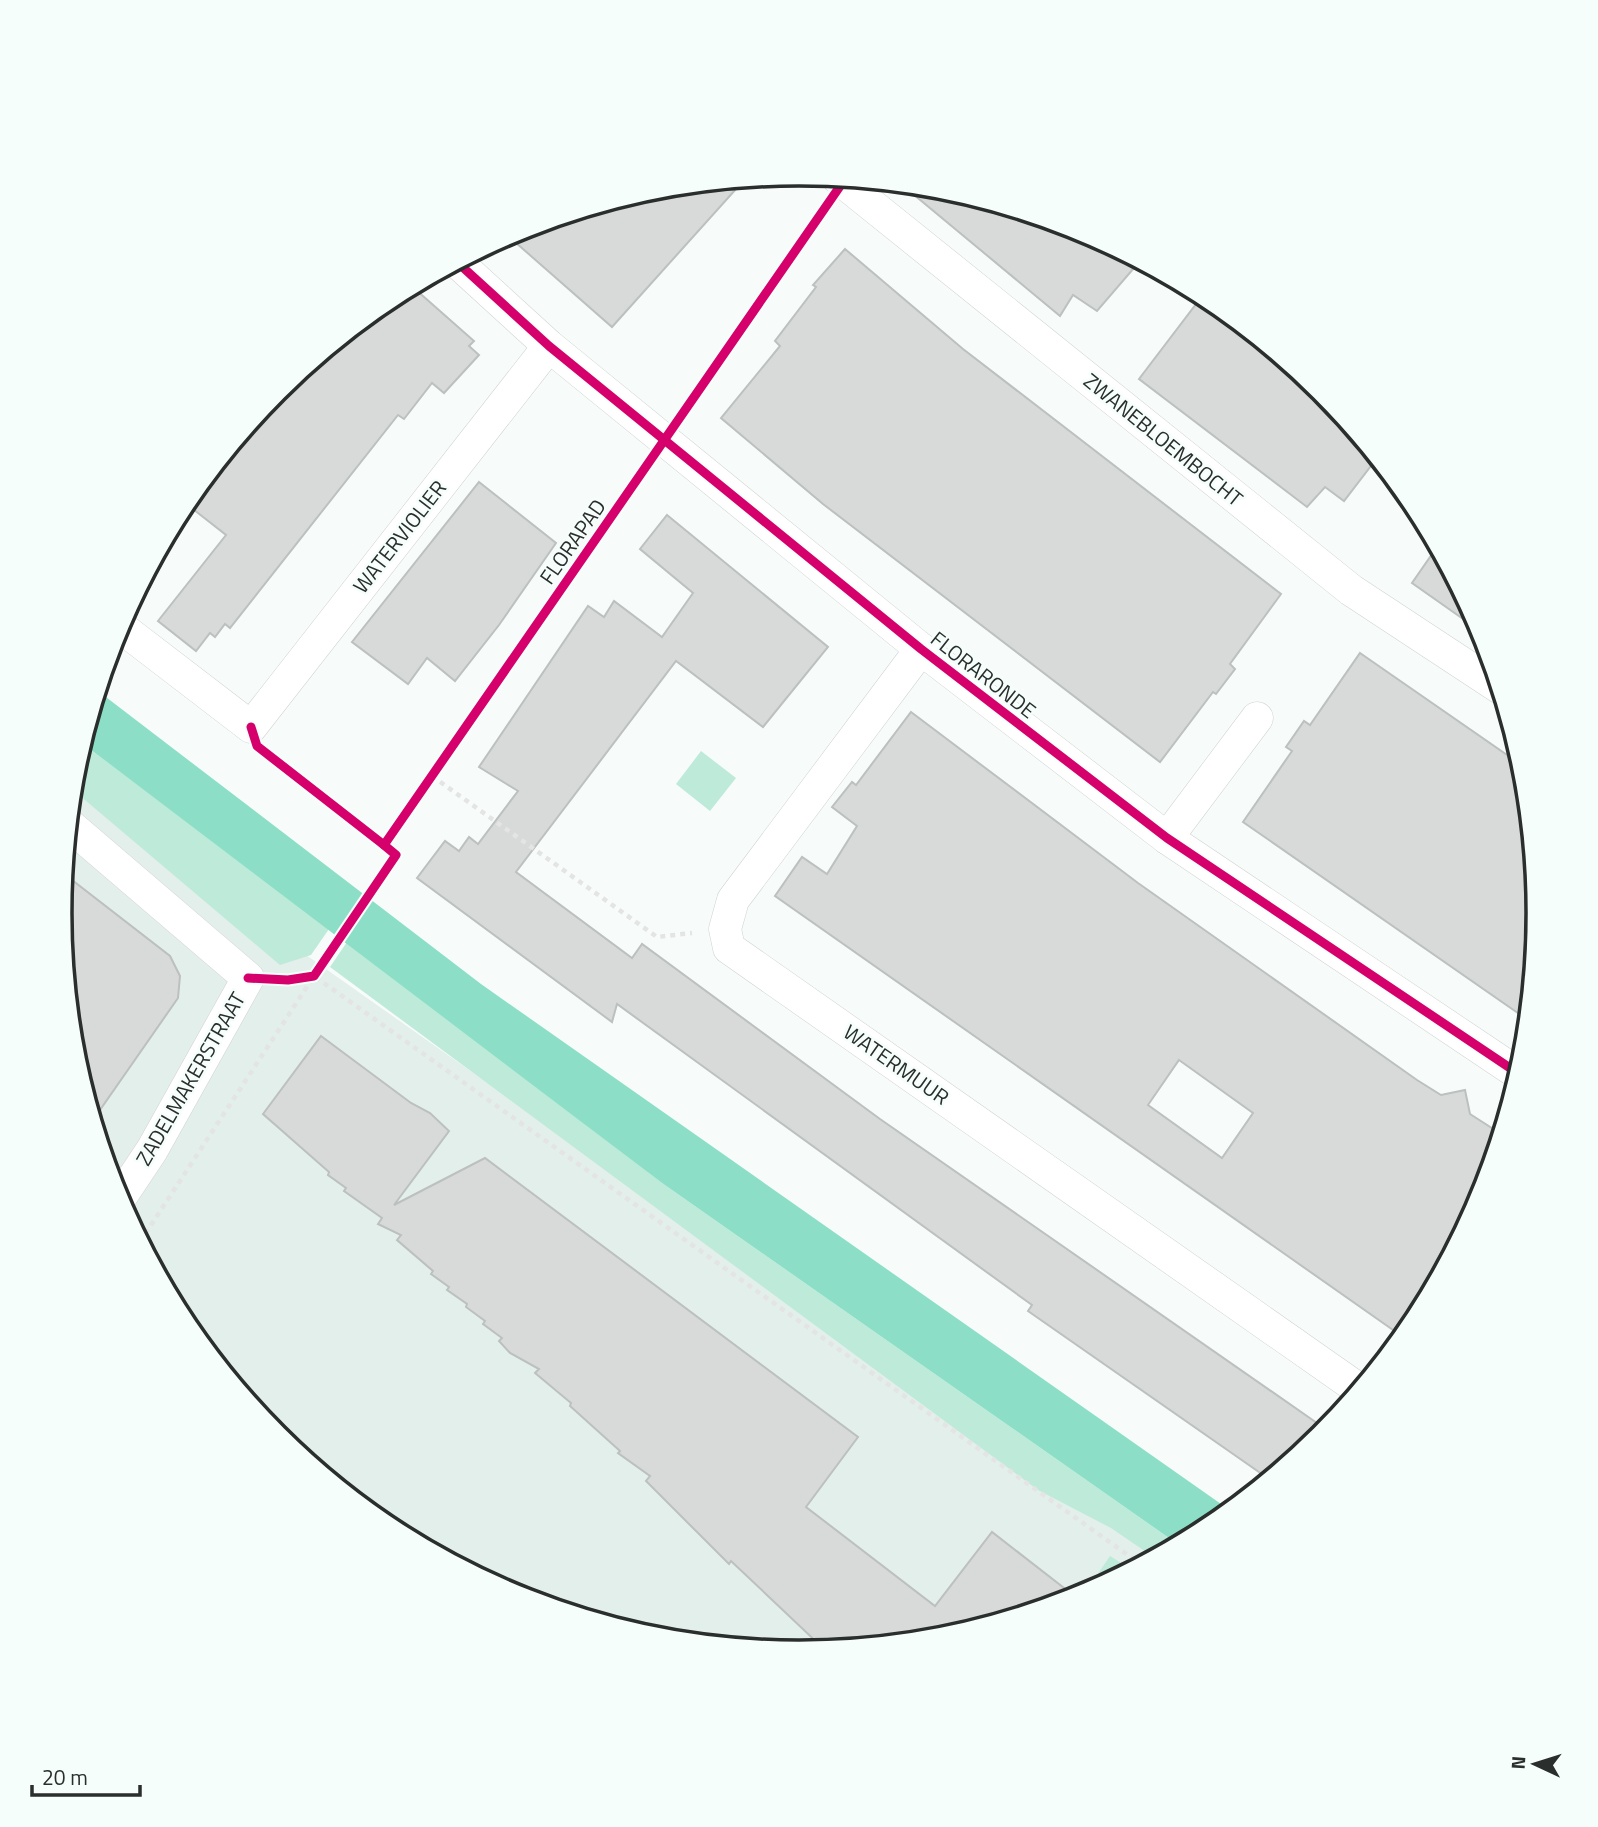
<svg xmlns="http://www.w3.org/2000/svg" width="1598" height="1827" font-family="'Titillium Web',sans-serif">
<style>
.built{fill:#e3efea}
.green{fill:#beeada}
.water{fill:#8cdfc6}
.building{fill:#d7dad9;stroke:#bcc0be;stroke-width:2;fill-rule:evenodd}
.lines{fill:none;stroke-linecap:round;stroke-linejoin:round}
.street-casing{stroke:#d0d3d2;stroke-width:33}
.path{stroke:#e3e4e3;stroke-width:4.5;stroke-dasharray:5 5;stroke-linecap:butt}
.street{stroke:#fefffe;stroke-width:32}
.cycleway-casing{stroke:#f5fefa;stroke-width:13}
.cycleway{stroke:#d6006c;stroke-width:9}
.labels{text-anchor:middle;stroke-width:5;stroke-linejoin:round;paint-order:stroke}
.street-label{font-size:21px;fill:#2a2e2c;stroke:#f5fefa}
.rim{fill:none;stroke:#2a2e2c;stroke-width:3.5}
</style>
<rect width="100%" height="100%" fill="#f7fcfa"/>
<!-- built -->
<polygon class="built" points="73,780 231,902 1158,1556 1082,1597 943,1639 799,1653 654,1639 516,1597 388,1528 276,1436 184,1324 116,1196 74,1057 60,913"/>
<!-- green -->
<g class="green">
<polygon points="82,743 329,929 311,955 280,965 72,789"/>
<polygon points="701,751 736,778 710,811 676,784"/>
<polygon points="347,942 662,1183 1179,1545 1155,1558 1111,1528 1038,1490 330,967"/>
<polygon points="1110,1556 1132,1570 1094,1590 1089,1587"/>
</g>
<!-- water -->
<polygon class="water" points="98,691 481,984 1231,1511 1210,1529 1179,1545 662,1183 82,743"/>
<!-- building -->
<g class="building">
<polygon points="745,179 612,327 507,235 565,216 572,221 581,211 655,188"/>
<polygon points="901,184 944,188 1082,230 1140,261 1097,311 1073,295 1060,316"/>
<polygon points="845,249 963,349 1281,594 1230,664 1235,669 1216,694 1213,692 1160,762 823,504 721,418 780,346 775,341 816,287 813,285"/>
<polygon points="407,289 415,289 474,341 469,346 479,355 444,393 432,383 404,419 398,415 230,628 225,624 215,637 210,633 196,651 158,621 226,535 184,502 277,390 388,298"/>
<polygon points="1203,295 1322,391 1377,458 1344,501 1325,487 1307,507 1139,379"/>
<polygon points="479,482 556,543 499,625 455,681 427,658 408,684 352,642"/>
<polygon points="667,515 828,647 763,727 676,661 516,872 632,958 642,944 880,1119 1327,1430 1269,1479 1028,1311 1032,1305 617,1004 612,1022 417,878 445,841 459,851 469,837 478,844 518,791 479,767 588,606 604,617 614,601 662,637 693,593 640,549"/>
<polygon points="1437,547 1482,631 1483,633 1412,583"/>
<polygon points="1360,653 1523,766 1538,914 1528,1020 1243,822 1292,751 1286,747 1304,721 1310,725"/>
<path d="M911,712L1138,883L1417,1080L1441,1095L1465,1090L1470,1114L1501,1134L1482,1197L1414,1325L1403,1337L775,896L802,857L827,874L857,826L832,807L852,782L856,785ZM1179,1060L1253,1113L1222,1158L1148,1105Z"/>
<polygon points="63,873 170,956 180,976 178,998 93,1120 74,1057 60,913"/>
<polygon points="321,1036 411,1103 430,1113 449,1131 394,1205 485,1158 858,1437 806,1507 935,1606 992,1532 1077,1598 943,1639 825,1650 731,1561 729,1564 646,1481 650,1476 618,1453 620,1451 570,1406 571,1403 535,1373 539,1369 510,1353 499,1341 502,1338 483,1324 485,1321 466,1307 467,1304 447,1290 449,1287 431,1274 433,1271 397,1240 401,1235 378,1224 382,1218 344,1191 346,1188 328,1175 329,1172 263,1114"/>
</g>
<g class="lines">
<defs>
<g id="street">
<polyline points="838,178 1351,590 1500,688"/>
<polyline points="457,262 549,346 921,649 1167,838 1519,1074"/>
<polyline points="118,625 251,727 549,346"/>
<polyline points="921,649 733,900 725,929 729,948 1360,1390"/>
<polyline points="68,824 248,978 152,1150 118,1201"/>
<polyline points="1167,838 1257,718"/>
</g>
</defs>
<!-- street casing -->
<use href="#street" class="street-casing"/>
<!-- path -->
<g class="path">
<polyline points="432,776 657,937 692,933"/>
<polyline points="140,1242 314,976 1142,1565"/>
</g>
<!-- street -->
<use href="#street" class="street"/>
<defs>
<g id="cycleway">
<polyline points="457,262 549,346 921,649 1167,838 1519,1074"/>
<polyline points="251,727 257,746 384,845"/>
<polyline points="248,978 288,980 314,976 396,855 384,845 845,179"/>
</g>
</defs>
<!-- cycleway casing -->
<use href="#cycleway" class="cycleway-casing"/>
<!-- cycleway -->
<use href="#cycleway" class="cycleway"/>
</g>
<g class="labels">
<!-- street labels -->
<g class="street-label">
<text transform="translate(1163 440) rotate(39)" y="7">ZWANEBLOEMBOCHT</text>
<text transform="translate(400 537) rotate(-52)" y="7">WATERVIOLIER</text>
<text transform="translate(573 542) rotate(-55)" y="7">FLORAPAD</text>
<text transform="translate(983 675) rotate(38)" y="7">FLORARONDE</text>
<text transform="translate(896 1065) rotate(35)" y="7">WATERMUUR</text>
<text transform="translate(191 1079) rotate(-60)" y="7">ZADELMAKERSTRAAT</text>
</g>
</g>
<!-- crop -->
<path d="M0 0H1598V1827H0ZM72 913a727 727 0 1 1 1454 0a727 727 0 1 1-1454 0Z" fill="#f5fefa" fill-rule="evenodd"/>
<path class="rim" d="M72 913a727 727 0 1 1 1454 0a727 727 0 1 1-1454 0Z"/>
<!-- north arrow -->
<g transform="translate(1535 1764) rotate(274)" stroke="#f5fefa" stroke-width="5" paint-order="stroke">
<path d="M0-5L12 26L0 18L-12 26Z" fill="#2a2e2c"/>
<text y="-10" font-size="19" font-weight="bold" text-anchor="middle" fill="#2a2e2c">N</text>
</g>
<!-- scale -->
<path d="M32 1785v10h108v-10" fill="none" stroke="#2a2e2c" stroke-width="3.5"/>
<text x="42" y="1785" font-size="21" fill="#2a2e2c" stroke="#f5fefa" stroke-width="5" paint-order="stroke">20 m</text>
</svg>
